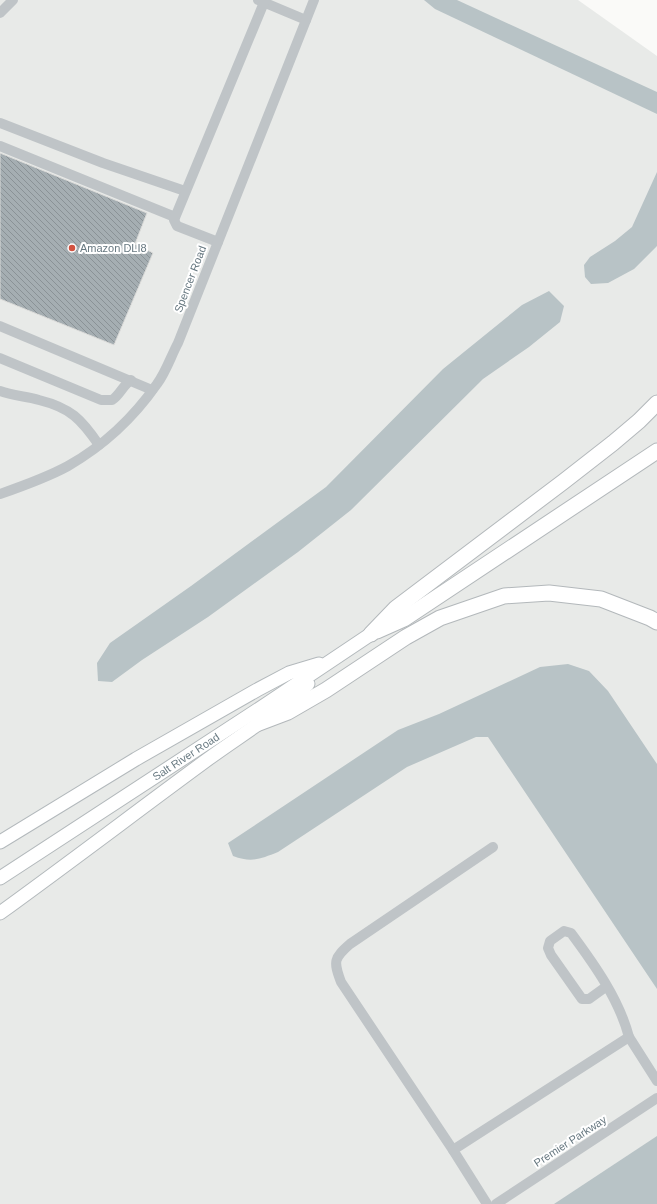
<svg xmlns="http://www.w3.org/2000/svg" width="657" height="1204" font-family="Arial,sans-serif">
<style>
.built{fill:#e8eae8}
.water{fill:#b8c3c6}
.building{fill:url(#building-back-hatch);stroke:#dcdcda}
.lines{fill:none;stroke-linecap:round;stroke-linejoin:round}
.major-casing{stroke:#b3b9bc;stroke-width:15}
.highway-casing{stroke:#b3b8bb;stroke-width:17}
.minor{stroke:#bfc4c7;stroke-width:10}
.major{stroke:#fff;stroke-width:13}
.highway{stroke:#fff;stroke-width:15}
.poi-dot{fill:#d25240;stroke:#fff;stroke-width:1.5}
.labels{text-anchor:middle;stroke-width:4;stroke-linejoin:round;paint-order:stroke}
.poi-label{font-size:11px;fill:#677880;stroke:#fff;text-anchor:start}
.street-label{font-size:11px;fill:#677880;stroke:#fff}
</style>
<defs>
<pattern id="building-back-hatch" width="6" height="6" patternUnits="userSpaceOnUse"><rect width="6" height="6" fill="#a5aeb2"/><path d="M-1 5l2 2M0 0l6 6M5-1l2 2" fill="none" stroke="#8a9296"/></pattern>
</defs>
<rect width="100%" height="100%" fill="#fafaf8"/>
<!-- built -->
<polygon class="built" points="0,0 578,0 657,56 657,1204 0,1204"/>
<!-- water -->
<g class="water">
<polygon points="424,0 457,0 657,92 657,114 435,9"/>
<polygon points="657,172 657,246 634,269 608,283 591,284 585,277 584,265 590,257 615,241 632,227"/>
<polygon points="549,291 564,306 560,322 529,347 483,379 351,510 298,552 208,617 142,660 112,682 98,681 97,663 110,643 191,586 326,487 443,369 522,305"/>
<path d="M568,664L589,671L608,691L657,764V989L488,737H476L407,767L278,852C260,859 252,863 233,856L228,843L398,730L439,714L540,667Z"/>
<polygon points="657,1136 657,1204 554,1204"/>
</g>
<!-- building -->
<polygon class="building" points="0,153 147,213 135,244 153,253 114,345 0,299"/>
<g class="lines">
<defs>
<g id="major">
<polyline points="0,842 136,759 257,690 289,673 319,664"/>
<path id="s1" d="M0,878L268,703L371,634"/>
<path d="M0,913C69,863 136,812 204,762C239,736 277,714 308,684"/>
</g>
<g id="highway">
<polyline points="377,631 404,619 657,451"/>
<polyline points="371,634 396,608 563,482 613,443 639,421 657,403"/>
<polyline points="259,723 288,712 326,690 406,637 440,618 504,596 549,593 601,599 650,618 657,622"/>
</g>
</defs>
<!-- major casing -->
<use href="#major" class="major-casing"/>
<!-- highway casing -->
<use href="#highway" class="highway-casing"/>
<!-- minor -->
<g class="minor">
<polyline points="258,0 306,20"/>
<polyline points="0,13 13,0"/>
<polyline points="0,123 103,163 185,191"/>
<polyline points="0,146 175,217"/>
<polyline points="218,242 177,226 174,220 265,0"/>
<polyline points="0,326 152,390"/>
<path d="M0,358L101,400H112C120,395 123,385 131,380"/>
<path d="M0,391C13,396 26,396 39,400C71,408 81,419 99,445"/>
<path d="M0,494C23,486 46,478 68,466C103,446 134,417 157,384C166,372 171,356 178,343L314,0"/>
<polyline points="629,1037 657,1081"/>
<path d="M453,1150L341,982C333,961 334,958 350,944L493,847"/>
<path d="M487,1204L453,1150L629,1037C619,999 594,964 571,933L564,931L550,941L548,948L551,955L582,999H589L607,986"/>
<polyline points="496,1204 657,1098"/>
</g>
<!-- major -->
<use href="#major" class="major"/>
<!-- highway -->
<use href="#highway" class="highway"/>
</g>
<!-- markers -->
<circle class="poi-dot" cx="72" cy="248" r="4"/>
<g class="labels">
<!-- poi labels -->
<g class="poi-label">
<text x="80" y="252">Amazon DLI8</text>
</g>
<!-- street labels -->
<g class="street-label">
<text transform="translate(190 279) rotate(-69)" y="4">Spencer Road</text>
<text dy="4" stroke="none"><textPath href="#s1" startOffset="222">Salt River Road</textPath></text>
<text transform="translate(570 1141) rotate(-33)" y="4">Premier Parkway</text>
</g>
</g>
</svg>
